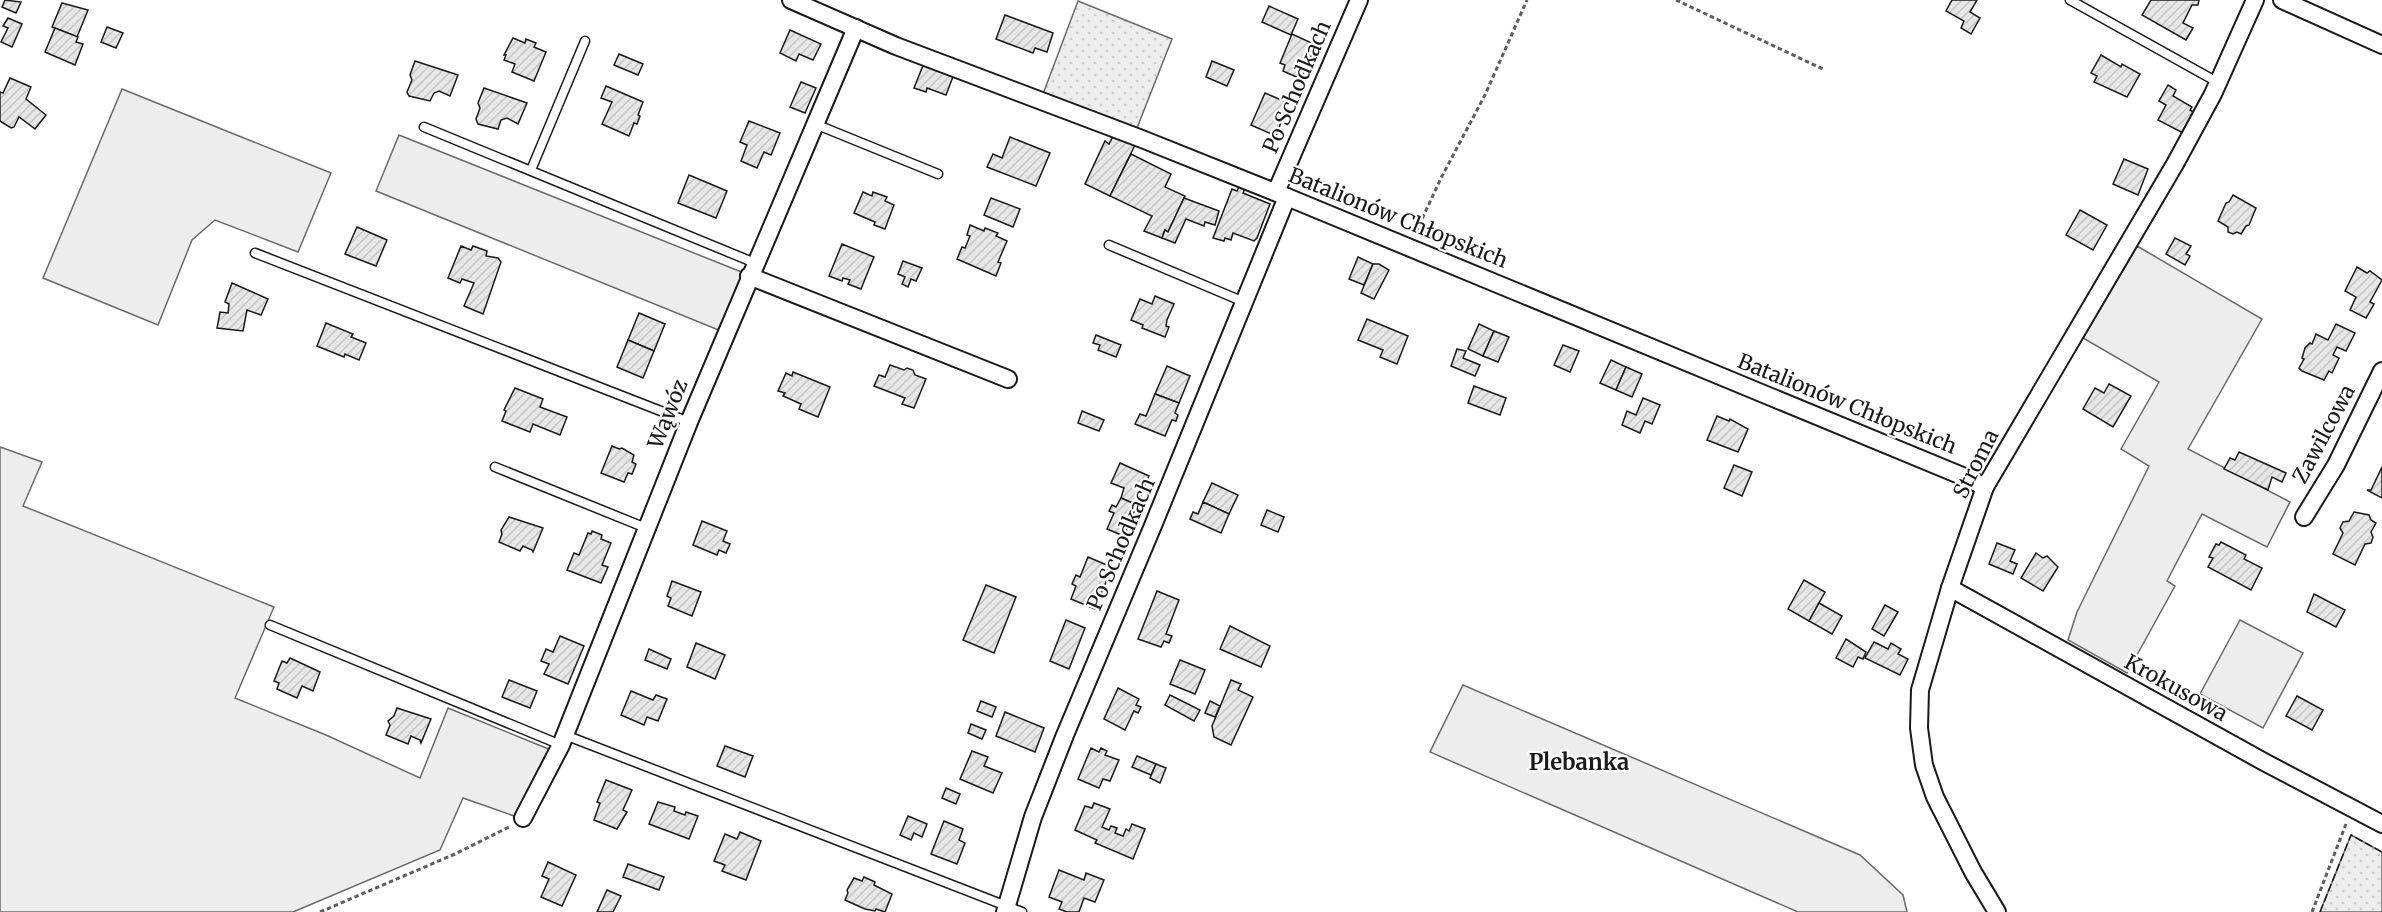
<svg xmlns="http://www.w3.org/2000/svg" width="2382" height="912" font-family="Merriweather,serif">
<style>
.built{fill:#ededed;stroke:#6a6a6a;stroke-width:1.5}
.garden{fill:url(#garden-dots);stroke:#6a6a6a;stroke-width:1.5}
.building{fill:url(#building-hatch);stroke:#1a1a1a;stroke-width:1.5}
.lines{fill:none;stroke-linecap:round;stroke-linejoin:round}
.service-casing{stroke:#1a1a1a;stroke-width:11}
.minor-casing{stroke:#1a1a1a;stroke-width:20}
.path{stroke:#5f5f5f;stroke-width:3;stroke-dasharray:4.5 3;stroke-linecap:butt}
.service{stroke:#fff;stroke-width:8}
.minor{stroke:#fff;stroke-width:16}
.fence{stroke:#1a1a1a;stroke-width:1.5;stroke-dasharray:8 3;stroke-linecap:butt}
.labels{text-anchor:middle;stroke-width:4.5;stroke-linejoin:round;paint-order:stroke}
.street-label{font-size:21px;fill:#1a1a1a;stroke:#fff}
.neighbourhood-label{font-size:22px;font-weight:bold;fill:#1a1a1a;stroke:#fff}
</style>
<defs>
<pattern id="garden-dots" width="8" height="8" patternUnits="userSpaceOnUse" patternTransform="scale(1.5)"><rect width="8" height="8" fill="#ededed"/><path d="M2 2h.1M6 6h.1" fill="none" stroke="#cbcbcb" stroke-width="1.8" stroke-linecap="round"/></pattern>
<pattern id="building-hatch" width="6" height="6" patternUnits="userSpaceOnUse" patternTransform="scale(1.5)"><rect width="6" height="6" fill="#e6e6e6"/><path d="M-1 1l2-2M0 6l6-6M5 7l2-2" fill="none" stroke="#c5c5c5"/></pattern>
</defs>
<rect width="100%" height="100%" fill="#fff"/>
<!-- built -->
<g class="built">
<polygon points="122,89 331,173 298,252 215,220 192,240 158,325 43,278"/>
<polygon points="399,135 744,273 721,331 376,191"/>
<polygon points="2137,246 2262,319 2188,449 2290,502 2267,547 2202,514 2167,581 2175,586 2127,673 2068,640 2077,612 2149,466 2121,449 2159,382 2083,338"/>
<polygon points="0,447 42,462 23,506 274,607 235,698 326,735 420,778 448,708 551,750 517,817 463,798 440,850 293,912 0,912"/>
<polygon points="2240,620 2303,653 2263,728 2200,694"/>
<polygon points="1463,685 1860,855 1903,895 1907,912 1798,912 1430,752"/>
</g>
<!-- garden -->
<g class="garden">
<polygon points="1078,1 1172,39 1137,128 1043,94"/>
<polygon points="2351,835 2382,852 2382,912 2320,912"/>
</g>
<!-- building -->
<g class="building">
<polygon points="5,0 21,2 16,13 2,7"/>
<polygon points="1952,0 1977,0 1970,12 1980,18 1971,34 1961,28 1964,21 1946,11"/>
<polygon points="2151,0 2199,0 2198,5 2192,5 2183,23 2193,28 2186,40 2142,15"/>
<polygon points="62,3 88,10 77,37 52,27"/>
<polygon points="1269,6 1298,19 1291,35 1262,22"/>
<polygon points="1005,15 1053,33 1047,52 1035,48 1033,53 996,39"/>
<polygon points="8,18 22,24 12,47 1,42 8,28 3,26"/>
<polygon points="107,27 123,33 116,48 101,42"/>
<polygon points="55,28 78,37 76,42 83,44 75,65 45,52"/>
<polygon points="790,30 821,44 813,60 799,54 796,61 780,53"/>
<polygon points="1292,34 1316,45 1301,79 1283,71 1285,65 1280,63"/>
<polygon points="513,38 525,43 526,39 536,43 534,47 546,52 534,81 512,72 515,64 504,60 506,55 504,55"/>
<polygon points="619,54 643,64 638,75 614,65"/>
<polygon points="2101,55 2121,67 2122,64 2140,74 2127,97 2094,82 2097,76 2091,73"/>
<polygon points="415,61 458,75 450,96 439,91 434,93 430,101 409,96 407,92 412,80 410,75"/>
<polygon points="1212,61 1234,70 1227,86 1206,77"/>
<polygon points="924,63 954,74 946,95 927,88 926,92 914,88"/>
<polygon points="10,78 31,87 26,99 46,115 35,129 19,117 14,127 11,128 0,121 0,92 3,93"/>
<polygon points="801,82 816,88 805,113 790,107"/>
<polygon points="2168,85 2176,90 2173,96 2192,107 2190,110 2195,113 2183,133 2158,120 2166,105 2159,101"/>
<polygon points="606,86 643,102 638,115 640,116 637,124 634,123 629,136 602,124 612,102 601,98"/>
<polygon points="484,88 527,103 518,124 507,118 501,120 498,129 478,124 476,119 480,108 478,103"/>
<polygon points="1265,93 1288,103 1276,136 1251,125"/>
<polygon points="749,121 780,133 771,155 764,152 757,168 741,161 747,145 740,142"/>
<polygon points="1114,134 1136,143 1110,196 1085,184 1105,141 1109,144"/>
<polygon points="1010,137 1050,153 1036,186 987,167 993,154 1002,158"/>
<polygon points="1131,154 1171,174 1165,187 1185,196 1168,232 1165,230 1162,238 1144,231 1152,216 1110,196"/>
<polygon points="2124,159 2148,169 2138,195 2113,184"/>
<polygon points="689,175 727,191 716,218 678,203"/>
<polygon points="1239,187 1245,189 1243,193 1270,204 1257,238 1254,241 1233,233 1231,240 1225,238 1224,241 1213,238 1232,189 1237,191"/>
<polygon points="863,192 872,196 873,192 887,197 885,201 894,205 885,229 874,225 875,222 854,213"/>
<polygon points="2233,195 2256,208 2249,225 2246,226 2241,234 2237,232 2233,234 2228,232 2228,227 2218,221 2226,203 2229,202"/>
<polygon points="991,198 1020,209 1013,227 984,215"/>
<polygon points="1184,198 1219,211 1215,225 1205,222 1204,226 1186,219 1175,243 1162,238 1165,230 1168,232"/>
<polygon points="2080,210 2107,225 2093,250 2066,235"/>
<polygon points="970,225 984,231 985,228 998,233 996,236 1007,241 998,262 1001,263 996,276 957,259 962,247 965,248 970,236 967,235"/>
<polygon points="357,227 387,240 376,266 345,254"/>
<polygon points="2175,238 2191,246 2186,254 2190,256 2185,265 2166,254"/>
<polygon points="842,244 874,257 861,289 848,284 850,280 843,278 842,281 829,276"/>
<polygon points="461,246 471,250 473,246 487,251 486,256 498,258 501,262 483,314 464,306 474,283 462,279 460,283 448,278"/>
<polygon points="1358,257 1373,264 1364,285 1349,279"/>
<polygon points="903,261 922,268 916,281 911,279 908,287 902,284 905,277 898,274"/>
<polygon points="1373,264 1379,264 1389,270 1374,299 1361,293"/>
<polygon points="2357,267 2367,273 2370,271 2382,280 2370,302 2374,304 2366,318 2350,310 2356,297 2345,291"/>
<polygon points="232,283 268,299 261,315 247,310 243,331 217,328 220,312 228,313 229,304 225,302"/>
<polygon points="1155,296 1174,304 1167,320 1166,326 1169,327 1165,337 1142,328 1143,325 1131,320 1140,299 1152,304"/>
<polygon points="639,313 665,324 654,351 628,340"/>
<polygon points="1367,319 1408,336 1397,364 1380,357 1383,350 1358,340"/>
<polygon points="326,323 353,334 351,337 366,343 359,360 345,354 344,357 317,346"/>
<polygon points="1479,324 1494,331 1483,356 1468,349"/>
<polygon points="2336,324 2355,333 2346,351 2337,347 2333,355 2339,358 2332,373 2329,371 2324,380 2302,371 2299,368 2304,359 2302,358 2305,348 2310,343 2312,344 2316,334 2328,340"/>
<polygon points="1494,331 1509,337 1498,362 1483,356"/>
<polygon points="1096,335 1121,345 1116,357 1098,350 1100,345 1093,343"/>
<polygon points="628,340 654,351 643,378 617,367"/>
<polygon points="1563,345 1579,351 1570,372 1554,365"/>
<polygon points="1457,349 1466,351 1463,358 1480,365 1475,376 1451,366"/>
<polygon points="1611,360 1626,367 1616,390 1600,383"/>
<polygon points="890,365 904,370 907,368 913,370 915,375 926,379 914,408 902,404 905,398 874,386 879,375 885,377"/>
<polygon points="1167,366 1190,376 1179,403 1155,394"/>
<polygon points="1626,367 1642,374 1632,397 1616,390"/>
<polygon points="793,372 830,387 818,417 799,409 801,404 783,396 785,393 778,391 786,373 792,376"/>
<polygon points="2109,384 2131,396 2113,427 2083,409 2095,388 2104,393"/>
<polygon points="1474,386 1506,398 1500,415 1468,403"/>
<polygon points="515,388 543,399 540,407 567,417 560,435 533,424 530,432 502,421 506,411 504,410"/>
<polygon points="1155,394 1179,403 1175,413 1178,415 1176,421 1172,420 1165,436 1135,424 1140,414 1146,416"/>
<polygon points="1643,398 1660,405 1652,424 1645,421 1640,433 1622,425 1627,411 1636,415"/>
<polygon points="1082,411 1104,420 1099,431 1078,423"/>
<polygon points="1717,416 1729,421 1730,419 1748,429 1738,452 1707,440"/>
<polygon points="612,446 619,449 622,448 634,455 632,462 636,464 632,474 628,473 624,482 601,473"/>
<polygon points="2239,452 2286,473 2282,482 2272,477 2268,490 2224,469 2230,458 2235,460"/>
<polygon points="1120,463 1149,476 1137,505 1121,498 1124,488 1111,483"/>
<polygon points="1734,465 1752,472 1742,496 1724,488"/>
<polygon points="2382,467 2382,498 2367,490 2371,490"/>
<polygon points="1212,483 1238,495 1229,514 1203,502"/>
<polygon points="1121,498 1137,505 1130,521 1134,523 1131,529 1128,527 1124,536 1107,529 1114,513 1109,511 1112,505 1116,507"/>
<polygon points="1203,502 1229,514 1221,533 1190,519 1193,512 1198,514"/>
<polygon points="1267,510 1284,517 1278,532 1261,525"/>
<polygon points="2354,512 2369,515 2371,520 2376,523 2371,532 2373,537 2371,543 2365,544 2355,565 2333,554 2343,533 2340,528 2343,522 2349,521"/>
<polygon points="509,517 543,528 533,552 532,550 523,546 520,551 499,542 502,534 501,530"/>
<polygon points="702,521 727,531 723,541 730,544 726,553 719,550 717,555 693,545"/>
<polygon points="592,531 602,535 601,539 611,543 602,565 608,567 601,583 567,570 574,553 579,555 588,533 591,534"/>
<polygon points="2221,542 2246,555 2244,559 2262,568 2251,590 2208,567 2213,558 2209,557 2216,544 2219,545"/>
<polygon points="1997,543 2015,550 2010,561 2017,564 2013,574 1989,564"/>
<polygon points="2036,553 2043,558 2047,556 2058,567 2043,591 2021,578"/>
<polygon points="1088,557 1109,566 1105,576 1108,577 1095,609 1071,599 1076,586 1072,584 1076,575 1080,577"/>
<polygon points="1804,580 1825,592 1809,621 1788,609"/>
<polygon points="672,581 701,592 692,616 668,606 671,598 667,596"/>
<polygon points="986,585 1016,597 994,653 963,640"/>
<polygon points="1157,591 1179,600 1166,634 1172,636 1169,643 1164,641 1161,647 1138,639"/>
<polygon points="2314,594 2345,610 2336,627 2307,612"/>
<polygon points="1819,603 1842,616 1832,634 1809,621"/>
<polygon points="1885,605 1898,612 1884,636 1872,629"/>
<polygon points="1066,620 1085,628 1069,669 1050,661"/>
<polygon points="1230,626 1270,646 1261,667 1220,649"/>
<polygon points="560,636 584,646 568,684 544,674 549,664 541,661 546,649 553,652"/>
<polygon points="1846,639 1866,652 1863,659 1858,657 1853,667 1836,658"/>
<polygon points="1874,642 1888,649 1891,643 1901,649 1898,654 1908,659 1900,675 1865,658"/>
<polygon points="696,643 725,655 715,679 687,667"/>
<polygon points="649,649 671,659 667,669 645,660"/>
<polygon points="290,658 320,672 313,691 302,686 297,698 277,689 279,683 274,681 282,661 287,663"/>
<polygon points="1180,660 1205,670 1195,694 1170,684"/>
<polygon points="509,680 537,691 530,708 502,697"/>
<polygon points="1231,680 1241,684 1238,690 1253,697 1231,745 1214,737 1212,726"/>
<polygon points="1118,688 1139,699 1136,705 1141,707 1138,713 1134,711 1125,730 1104,719"/>
<polygon points="631,691 653,700 656,695 667,699 658,721 647,717 644,725 621,715"/>
<polygon points="1170,695 1200,710 1194,721 1165,705"/>
<polygon points="2297,696 2323,710 2312,730 2286,716"/>
<polygon points="981,701 996,707 992,717 977,711"/>
<polygon points="1210,701 1220,706 1215,717 1205,713"/>
<polygon points="397,708 431,719 421,743 420,740 411,736 408,744 386,735 390,725 388,721 394,716"/>
<polygon points="1005,712 1044,728 1035,752 996,736"/>
<polygon points="971,724 986,730 982,739 968,733"/>
<polygon points="725,746 753,756 745,777 717,766"/>
<polygon points="1091,748 1099,752 1101,748 1107,751 1105,755 1119,760 1110,781 1103,779 1099,788 1078,779"/>
<polygon points="972,751 988,757 984,766 1002,773 993,793 960,779"/>
<polygon points="1137,756 1156,764 1151,775 1132,767"/>
<polygon points="1156,764 1166,768 1160,783 1150,778"/>
<polygon points="606,780 632,790 623,810 627,812 617,829 594,820 600,803 597,802"/>
<polygon points="946,788 960,794 956,804 942,798"/>
<polygon points="658,802 675,807 674,811 685,815 686,812 698,816 689,839 649,824"/>
<polygon points="1094,803 1110,809 1102,827 1109,830 1111,826 1117,828 1115,833 1123,836 1126,829 1129,831 1132,824 1145,829 1133,859 1095,843 1097,840 1075,830 1085,806 1092,808"/>
<polygon points="908,816 927,824 922,837 914,833 911,840 900,835"/>
<polygon points="944,821 963,829 959,840 965,843 957,864 931,854"/>
<polygon points="740,832 761,841 746,880 722,871 725,865 714,861 725,834 737,839"/>
<polygon points="548,862 576,875 562,906 541,897 549,879 542,876"/>
<polygon points="628,864 664,877 659,890 623,877"/>
<polygon points="1059,870 1084,880 1086,873 1104,880 1095,902 1084,898 1079,912 1067,912 1059,909 1062,902 1049,897"/>
<polygon points="864,877 875,882 874,885 892,894 885,912 876,909 875,911 865,909 845,900 848,893 847,890 854,878 862,881"/>
<polygon points="607,890 621,896 613,912 597,912"/>
</g>
<g class="lines">
<defs>
<g id="service">
<polyline points="2070,0 2219,83"/>
<polyline points="815,124 938,174"/>
<polyline points="424,127 755,263"/>
<polyline points="531,170 585,41"/>
<polyline points="1109,245 1244,302"/>
<polyline points="255,253 689,422"/>
<polyline points="495,467 646,528"/>
<polyline points="270,625 561,745"/>
<polyline points="565,735 1022,912"/>
</g>
<g id="minor">
<polyline points="791,0 896,46 1142,139 1287,197 1967,478 1985,487"/>
<polyline points="2282,0 2382,45"/>
<polyline points="1276,192 1359,0"/>
<polyline points="749,276 1008,379"/>
<polyline points="2304,517 2336,465 2382,371"/>
<polyline points="1950,588 2266,763 2382,824"/>
<polyline points="523,818 561,745 689,422 856,28"/>
<polyline points="1005,912 1033,817 1065,735 1152,528 1287,197"/>
<polyline points="1997,912 1973,872 1935,797 1924,765 1919,728 1920,690 1950,588 1985,487 2175,164 2213,94 2255,0"/>
</g>
</defs>
<!-- service casing -->
<use href="#service" class="service-casing"/>
<!-- minor casing -->
<use href="#minor" class="minor-casing"/>
<!-- path -->
<g class="path">
<polyline points="1676,0 1825,70"/>
<polyline points="1416,232 1441,178 1485,95 1527,0"/>
<polyline points="320,912 455,854 509,827"/>
<polyline points="2312,912 2346,824"/>
</g>
<!-- service -->
<use href="#service" class="service"/>
<!-- minor -->
<use href="#minor" class="minor"/>
<!-- fence -->
<polyline class="fence" points="2320,912 2351,835 2382,852"/>
</g>
<g class="labels">
<!-- street labels -->
<g class="street-label">
<text transform="translate(1297 87) rotate(-67)" y="7">Po Schodkach</text>
<text transform="translate(1398 218) rotate(22)" y="7">Batalionów Chłopskich</text>
<text transform="translate(1847 404) rotate(22)" y="7">Batalionów Chłopskich</text>
<text transform="translate(668 414) rotate(-68)" y="7">Wąwóz</text>
<text transform="translate(2324 434) rotate(-62)" y="7">Zawilcowa</text>
<text transform="translate(1976 464) rotate(-63)" y="7">Stroma</text>
<text transform="translate(1121 544) rotate(-67)" y="7">Po Schodkach</text>
<text transform="translate(2176 688) rotate(29)" y="7">Krokusowa</text>
</g>
<!-- neighbourhood labels -->
<g class="neighbourhood-label">
<text x="1579" y="770">Plebanka</text>
</g>
</g>
</svg>
